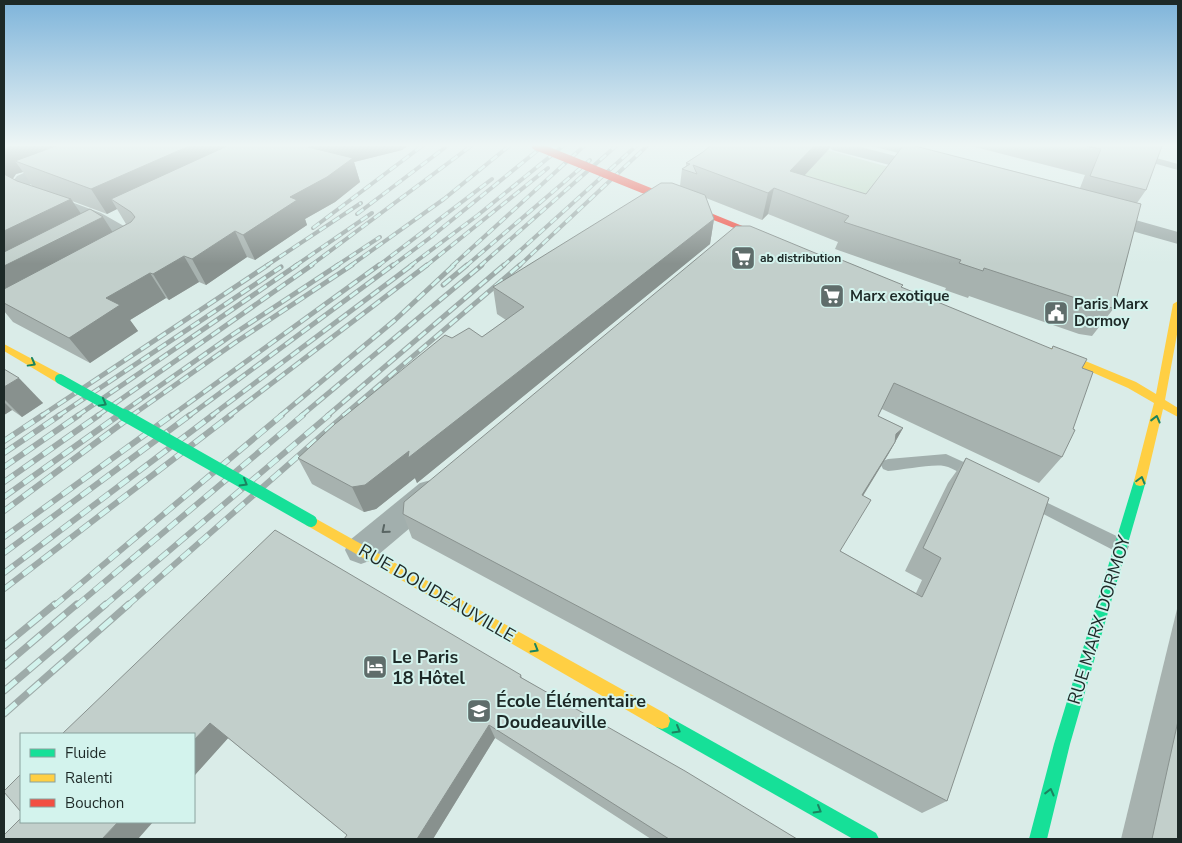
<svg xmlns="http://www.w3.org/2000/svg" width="1182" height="843" font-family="'Nunito Sans',sans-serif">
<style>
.green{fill:#bdd7c3}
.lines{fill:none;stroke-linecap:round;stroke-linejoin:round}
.lane{fill:#a2afad;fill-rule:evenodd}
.street{fill:#a2afad;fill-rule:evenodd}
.fast{fill:#16e098;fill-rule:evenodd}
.slow{fill:#ffcf43;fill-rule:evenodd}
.jam{fill:#f24e42;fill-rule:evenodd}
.rail-far3-casing{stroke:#9eaba9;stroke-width:4}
.rail-far2-casing{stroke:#9eaba9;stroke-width:5}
.rail-far1-casing{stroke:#9eaba9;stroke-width:6}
.rail-casing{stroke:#9eaba9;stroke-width:7}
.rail-far3{stroke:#d3f3ed;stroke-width:2.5;stroke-dasharray:8;stroke-linecap:butt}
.rail-far2{stroke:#d3f3ed;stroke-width:3;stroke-dasharray:10;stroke-linecap:butt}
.rail-far1{stroke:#d3f3ed;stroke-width:4.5;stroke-dasharray:12;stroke-linecap:butt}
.rail{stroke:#d3f3ed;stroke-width:5;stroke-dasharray:16;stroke-linecap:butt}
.fast-bridge-far1{stroke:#16e098;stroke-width:10}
.fast-bridge{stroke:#16e098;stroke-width:12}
.jam-bridge{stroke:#f24e42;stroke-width:8}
.wall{fill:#a7b2af;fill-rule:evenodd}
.shaded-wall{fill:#88918e}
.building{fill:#c2cfcb;stroke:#88918e}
.oneway{stroke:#1a8460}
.oneway2{stroke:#596563}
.labels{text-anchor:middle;stroke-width:4;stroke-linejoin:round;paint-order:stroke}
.far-poi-label{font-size:12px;font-weight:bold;fill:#1d2927;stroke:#d3f3ed;text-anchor:start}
.poi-label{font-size:15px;font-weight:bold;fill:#1d2927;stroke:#d3f3ed;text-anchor:start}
.near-street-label{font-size:18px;fill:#1d2927;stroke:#d3f3ed}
.near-poi-label{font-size:18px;font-weight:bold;fill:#1d2927;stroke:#d3f3ed;text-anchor:start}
</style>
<rect width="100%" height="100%" fill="#daece8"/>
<!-- green -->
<polygon class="green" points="827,150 896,169 856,221 783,198"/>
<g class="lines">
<!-- lane -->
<g class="lane">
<polygon points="1149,156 1178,164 1178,170 1146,161 1145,159"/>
<path d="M946,454L981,470L983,474L981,478C968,483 957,468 944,466C931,464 903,470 888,471L883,469L881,465L883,461L888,459Z"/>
<polygon points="1029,494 1127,541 1129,546 1127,551 1121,553 1115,551 1024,504 1021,500 1024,496"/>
</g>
<!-- street -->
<g class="street">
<path d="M94,146H118L115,150L38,180L28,186L101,213L145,238L148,242C142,251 129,255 119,252L115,248L122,242L87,221L14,194L9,186L17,176L26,172Z"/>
<polygon points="829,146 857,146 934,166 937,170 934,174 928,175 832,150"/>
<polygon points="1100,210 1178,232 1178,244 1093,220 1090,216 1093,212"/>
<polygon points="431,480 442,483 446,492 442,501 372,560 361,564 350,560 345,550 350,540 420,483"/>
</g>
<!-- fast -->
<g class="fast">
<polygon points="1140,476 1144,477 1146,481 1070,744 1047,839 1029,839 1054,744 1134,481 1136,477"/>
<polygon points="662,713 876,833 879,839 853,839 656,727 654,721 656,715"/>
</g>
<!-- slow -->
<g class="slow">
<polygon points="1178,301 1178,329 1165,400 1178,408 1178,417 1163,409 1146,481 1144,485 1140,486 1136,485 1134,481 1154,403 1128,388 1046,352 1045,350 1046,348 1054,348 1136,382 1156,394 1173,304"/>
<polygon points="4,344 64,376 65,379 64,382 56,382 4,351"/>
<polygon points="311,516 668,715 670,721 668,727 662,729 656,727 306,525 305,521 306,517"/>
</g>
<!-- jam -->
<polygon class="jam" points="675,201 681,201 777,240 773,243 770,242 675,205"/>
<defs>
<g id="rail-far3">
<polyline points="357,214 447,146"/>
<polyline points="313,228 422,146"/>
<polyline points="266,266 361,203"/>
<polyline points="295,266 372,213"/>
<polyline points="310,266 471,146"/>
<polyline points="336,266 380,237"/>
<polyline points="350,266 444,199 509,146"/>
<polyline points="378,266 492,179"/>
<polyline points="392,266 431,237 543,146"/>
<polyline points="410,266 478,215 563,146"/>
<polyline points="426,266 548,168"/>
<polyline points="452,266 584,146"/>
<polyline points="466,266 590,160"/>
<polyline points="480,266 616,146"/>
<polyline points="503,266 636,146"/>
<polyline points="519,266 647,146"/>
</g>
<g id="rail-far2">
<polyline points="443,285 467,265"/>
<polyline points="41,416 268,265"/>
<polyline points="58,416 281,267"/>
<polyline points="77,416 297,265"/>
<polyline points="97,416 312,265"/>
<polyline points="117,416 232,335 338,265"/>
<polyline points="131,416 236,342 352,265"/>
<polyline points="171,416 379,265"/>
<polyline points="189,416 393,265"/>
<polyline points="211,416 412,265"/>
<polyline points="229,416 427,265"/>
<polyline points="280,416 395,320 454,265"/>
<polyline points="301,416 482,265"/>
<polyline points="327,416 504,265"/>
<polyline points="343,416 520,265"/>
</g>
<g id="rail-far1">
<polyline points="4,441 43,415"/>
<polyline points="4,453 60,415"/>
<polyline points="4,467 79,415"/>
<polyline points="4,482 99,415"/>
<polyline points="4,497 119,415"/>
<polyline points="4,511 133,415"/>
<polyline points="4,537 172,415"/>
<polyline points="4,553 190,415"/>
<polyline points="4,573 213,415"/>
<polyline points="4,589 231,415"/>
<polyline points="54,606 282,415"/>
<polyline points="76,606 303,415"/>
<polyline points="104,606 329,415"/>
<polyline points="127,606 345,415"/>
</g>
<g id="rail">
<polyline points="4,646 55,604"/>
<polyline points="4,666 77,604"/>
<polyline points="4,691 106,604"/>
<polyline points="4,714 129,604"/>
</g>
</defs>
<!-- rail-far3 casing -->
<use href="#rail-far3" class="rail-far3-casing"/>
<!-- rail-far2 casing -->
<use href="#rail-far2" class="rail-far2-casing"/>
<!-- rail-far1 casing -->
<use href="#rail-far1" class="rail-far1-casing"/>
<!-- rail casing -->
<use href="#rail" class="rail-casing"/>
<!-- rail-far3 -->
<use href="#rail-far3" class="rail-far3"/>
<!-- rail-far2 -->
<use href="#rail-far2" class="rail-far2"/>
<!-- rail-far1 -->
<use href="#rail-far1" class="rail-far1"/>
<!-- rail -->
<use href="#rail" class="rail"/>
<!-- fast-bridge-far1 -->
<polyline class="fast-bridge-far1" points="60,379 126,416"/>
<!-- fast-bridge -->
<polyline class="fast-bridge" points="124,415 311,521"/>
<!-- jam-bridge -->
<polyline class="jam-bridge" points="536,146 665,198"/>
</g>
<!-- wall -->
<g class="wall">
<path d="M4,146L402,150L354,162L360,182L335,202L305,219L307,225L255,260L247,257L206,285L199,282L169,300L166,298L130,320L138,331L90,363L13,322L4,311ZM23,172L32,186L46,191L17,181L13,179L16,174ZM72,201L107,214L117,209L126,224L113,232L103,217L81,214Z"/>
<polygon points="710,146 830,146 829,149 804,176 866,194 898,153 872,146 919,146 918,147 1080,188 1085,175 971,146 1162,146 1146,190 1137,203 1114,308 1092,336 1079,334 969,296 968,298 945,290 946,288 835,249 838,242 768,214 762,220 706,198 714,219 710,244 417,483 415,478 376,509 364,512 312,484 298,458 452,338 482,337 506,320 497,314 493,287 680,186 682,169 686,166 686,163 703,152"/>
<polygon points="902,288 1082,368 1062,457 1039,483 882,409 878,416 903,428 889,453 863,496 840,551 916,593 922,580 905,571 948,483 966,458 947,801 922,813 412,538 403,514"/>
<polygon points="4,369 43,403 22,417 12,410 4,415"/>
<polygon points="1178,605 1178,839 1121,839"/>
<polygon points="521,675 522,678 797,839 651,839 495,738 433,839 344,839 347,835 228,738 194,776 194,734"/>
</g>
<!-- shaded-wall -->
<g class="shaded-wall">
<polygon points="11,146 89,146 15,161 23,172 16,174 7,186 4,181 4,149"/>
<polygon points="189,146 251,146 111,199 117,209 107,214 91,189"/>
<polygon points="313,146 408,146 402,150 354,162 360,182 335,202 305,219 307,225 255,260 243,235 290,197 308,147"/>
<polygon points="814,146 830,146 829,149 788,193 790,171"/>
<polygon points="774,188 768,214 762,220 768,193"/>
<polygon points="71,199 88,224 4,266 4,231"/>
<polygon points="103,217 119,242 4,303 4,266"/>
<polygon points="714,219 710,244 417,483 415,478 376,509 364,512 352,487"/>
<polygon points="235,231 247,257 206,285 192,259"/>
<polygon points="184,256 199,282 169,300 153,274"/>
<polygon points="150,273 166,298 130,320 138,331 90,363 69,338 106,298"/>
<polygon points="19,378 43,403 22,417 4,399 4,387"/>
<polygon points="4,402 12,410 4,415"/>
<polygon points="903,428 889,453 848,520 896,434"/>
<polygon points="210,723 230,736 194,776 194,740"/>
<polygon points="489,725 495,738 433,839 417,839"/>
<polygon points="118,822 153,822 138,839 102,839"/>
</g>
<!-- building -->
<g class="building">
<polygon points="4,146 11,146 4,149"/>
<polygon points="56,146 189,146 91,189 15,161"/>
<polygon points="227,146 313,146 308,147 353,158 327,177 290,197 297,200 243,235 235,231 192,259 184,256 153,274 150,273 106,298 120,305 69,338 4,303 4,289 131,222 135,217 131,212 111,199"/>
<polygon points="710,146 814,146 790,171 866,194 903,146 915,146 1141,204 1114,308 1100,306 984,268 983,271 959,263 961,260 844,222 849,216 774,188 768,193 693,165 697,174 682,169 690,164 686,163 703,152"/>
<polygon points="1086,146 1162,146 1146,190 1090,176 1101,149"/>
<polygon points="4,174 17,181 71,199 4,231"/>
<polygon points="661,183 672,183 705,195 714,219 408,458 409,451 365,485 352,487 298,458 335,424 445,335 452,338 469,328 482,337 524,307 493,287"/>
<polygon points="90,209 103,217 4,266 4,252"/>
<polygon points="736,226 750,226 820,255 822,252 903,285 901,287 1052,349 1053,346 1087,359 1082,368 1093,372 1073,429 1075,430 1062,457 894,383 878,416 903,428 896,434 895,442 862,495 871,500 840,551 922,597 941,558 923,548 966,458 1049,498 947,801 403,514 404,502"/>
<polygon points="4,369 19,378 4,387"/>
<polygon points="275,530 521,675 520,677 685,771 797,839 669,839 489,725 417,839 344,839 347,835 210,723 194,740 194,734 62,734"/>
<polygon points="1178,721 1178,839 1152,839"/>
<polygon points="21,774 21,812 4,792 4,791"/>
<polygon points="21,818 21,822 118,822 102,839 4,839 4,835"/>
</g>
<!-- one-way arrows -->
<defs><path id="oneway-chevron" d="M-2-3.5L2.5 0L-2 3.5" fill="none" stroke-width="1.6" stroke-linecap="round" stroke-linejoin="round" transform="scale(1.25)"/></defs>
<g class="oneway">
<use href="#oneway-chevron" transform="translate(32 363) rotate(29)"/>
<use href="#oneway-chevron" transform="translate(103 403) rotate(29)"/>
<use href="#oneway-chevron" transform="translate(1156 419) rotate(-76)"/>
<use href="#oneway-chevron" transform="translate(1141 480) rotate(-74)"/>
<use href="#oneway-chevron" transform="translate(244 483) rotate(30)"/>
<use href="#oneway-chevron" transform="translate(535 649) rotate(30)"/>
<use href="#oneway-chevron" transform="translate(677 730) rotate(30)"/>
<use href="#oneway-chevron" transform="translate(1050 792) rotate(-76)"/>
<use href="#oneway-chevron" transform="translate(818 810) rotate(30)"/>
</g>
<use class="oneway2" href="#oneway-chevron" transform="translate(385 530) rotate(140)"/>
<!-- sky -->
<linearGradient id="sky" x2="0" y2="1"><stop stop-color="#7eb4da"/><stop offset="0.55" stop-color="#eef6f5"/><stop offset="1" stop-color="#eef6f5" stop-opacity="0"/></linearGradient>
<rect width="1182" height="264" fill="url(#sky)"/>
<!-- icons -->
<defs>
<symbol id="supermarket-square" viewBox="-11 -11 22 22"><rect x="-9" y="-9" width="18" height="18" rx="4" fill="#5f6d6b" stroke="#d3f3ed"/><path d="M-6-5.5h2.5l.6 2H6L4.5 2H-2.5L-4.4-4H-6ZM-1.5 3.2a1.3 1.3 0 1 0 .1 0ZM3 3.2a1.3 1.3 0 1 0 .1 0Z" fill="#fff"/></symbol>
<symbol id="civic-square" viewBox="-11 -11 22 22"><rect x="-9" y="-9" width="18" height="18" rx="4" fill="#5f6d6b" stroke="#d3f3ed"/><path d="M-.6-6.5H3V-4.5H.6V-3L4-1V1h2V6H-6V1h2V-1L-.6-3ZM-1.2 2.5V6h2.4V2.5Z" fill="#fff"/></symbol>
<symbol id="hotel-square" viewBox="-11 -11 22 22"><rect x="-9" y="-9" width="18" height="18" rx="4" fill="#5f6d6b" stroke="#d3f3ed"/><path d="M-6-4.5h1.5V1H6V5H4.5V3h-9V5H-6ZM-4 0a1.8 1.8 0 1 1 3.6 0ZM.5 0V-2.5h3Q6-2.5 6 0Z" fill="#fff"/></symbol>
<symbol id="school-square" viewBox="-11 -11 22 22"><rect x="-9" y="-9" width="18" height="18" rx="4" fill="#5f6d6b" stroke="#d3f3ed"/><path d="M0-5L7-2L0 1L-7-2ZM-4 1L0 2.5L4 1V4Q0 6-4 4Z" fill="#fff"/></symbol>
</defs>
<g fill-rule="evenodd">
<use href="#supermarket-square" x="729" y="244" width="28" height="28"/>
<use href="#supermarket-square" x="818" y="282" width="28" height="28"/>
<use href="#civic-square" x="1042" y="299" width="28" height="28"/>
<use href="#hotel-square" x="361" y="653" width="28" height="28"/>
<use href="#school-square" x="465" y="697" width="28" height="28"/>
</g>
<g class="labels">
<!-- far-poi labels -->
<g class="far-poi-label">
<text x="760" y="262">ab distribution</text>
</g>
<!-- poi labels -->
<g class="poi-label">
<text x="850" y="301">Marx exotique</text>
<text x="1074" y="309">Paris Marx<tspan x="1074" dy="17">Dormoy</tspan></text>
</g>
<!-- near-street labels -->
<g class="near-street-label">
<text transform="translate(437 593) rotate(30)" y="6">RUE DOUDEAUVILLE</text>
<text transform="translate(1099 620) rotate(-73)" y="6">RUE MARX DORMOY</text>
</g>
<!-- near-poi labels -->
<g class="near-poi-label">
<text x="392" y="663">Le Paris<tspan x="392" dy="21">18 Hôtel</tspan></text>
<text x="496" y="707">École Élémentaire<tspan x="496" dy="21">Doudeauville</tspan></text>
</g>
</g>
<!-- border -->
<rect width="1182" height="843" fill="none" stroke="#1d2927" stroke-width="10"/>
<!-- legend -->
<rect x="20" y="733" width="175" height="90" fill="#d3f3ed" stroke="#8aa29e"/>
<rect x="30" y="749" width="25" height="8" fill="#16e098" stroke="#8aa29e"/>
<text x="65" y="758" font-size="15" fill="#1d2927">Fluide</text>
<rect x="30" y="774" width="25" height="8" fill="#ffcf43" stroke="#8aa29e"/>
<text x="65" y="783" font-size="15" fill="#1d2927">Ralenti</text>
<rect x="30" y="799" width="25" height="8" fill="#f24e42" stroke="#8aa29e"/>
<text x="65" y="808" font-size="15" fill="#1d2927">Bouchon</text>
</svg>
